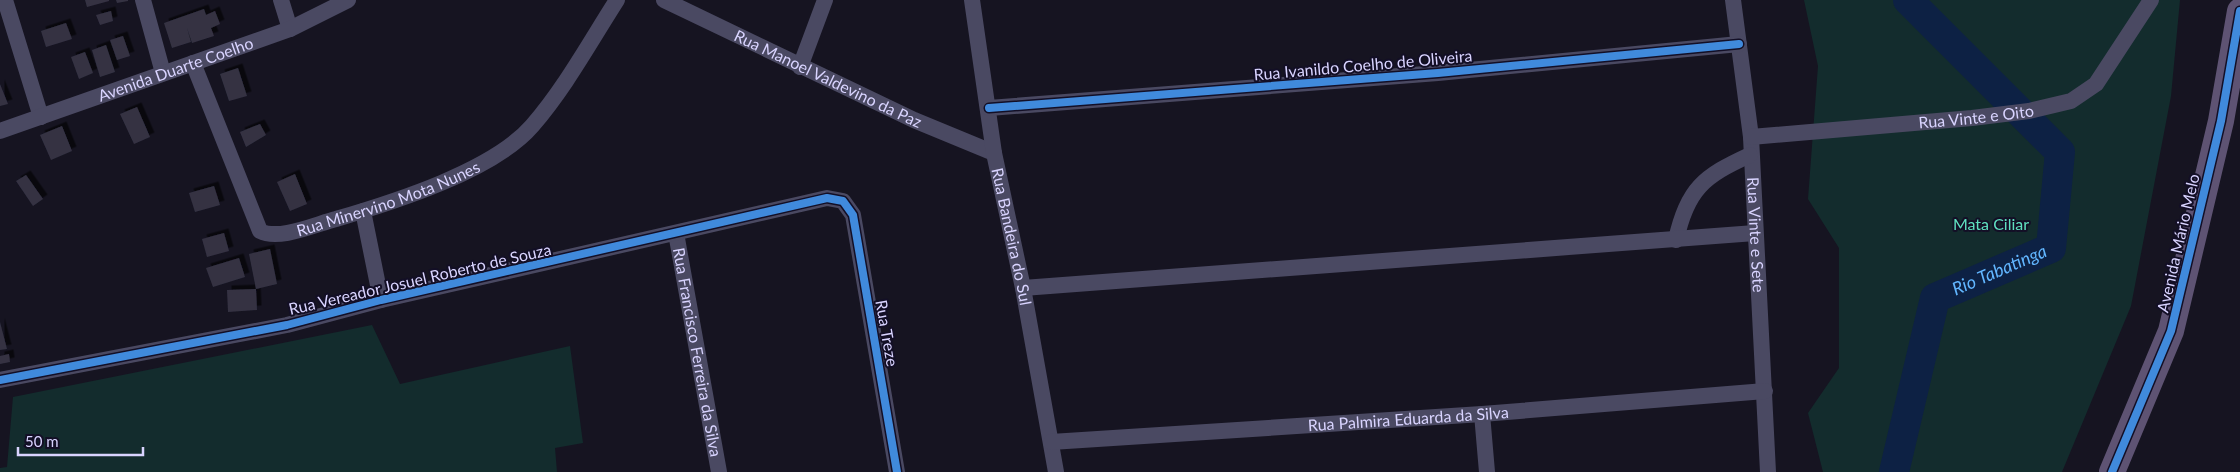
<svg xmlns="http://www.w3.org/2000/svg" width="2240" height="472" font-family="Lato,sans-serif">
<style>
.green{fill:#132c2d}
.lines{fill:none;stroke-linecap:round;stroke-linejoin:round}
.river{stroke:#0d2144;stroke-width:30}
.building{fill:#343243;filter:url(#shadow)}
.minor{stroke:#4a4962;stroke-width:16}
.primary{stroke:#5e5373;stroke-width:26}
.cycleway-casing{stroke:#130f26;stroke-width:11}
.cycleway{stroke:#408adc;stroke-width:8}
.labels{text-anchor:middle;stroke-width:4;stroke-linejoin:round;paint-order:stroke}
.street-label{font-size:16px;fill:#d9d4ff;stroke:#130f26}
.park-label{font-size:16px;fill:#5fe0c0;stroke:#130f26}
.water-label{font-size:18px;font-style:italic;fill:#62b6ff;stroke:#130f26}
</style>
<defs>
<filter id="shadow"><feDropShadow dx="4.5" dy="-4.5" stdDeviation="0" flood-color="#0009"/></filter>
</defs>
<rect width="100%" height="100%" fill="#161421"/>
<!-- green -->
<g class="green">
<polygon points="1804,0 2180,0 2171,96 2131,306 2062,472 1823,472 1808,413 1839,368 1839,248 1808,199 1818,66"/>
<polygon points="372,325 400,384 570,346 583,443 555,448 557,472 0,472 0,468 7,467 13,397"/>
</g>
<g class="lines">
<!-- river -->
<path class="river" id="s1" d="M1894,472L1935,298L2051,248L2060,152L1908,0"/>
</g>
<!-- building -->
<g class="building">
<polygon points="85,0 109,0 109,1 87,7"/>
<polygon points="116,0 128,0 128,1 117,3"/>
<polygon points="204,9 206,15 215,11 220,24 211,28 214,36 192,43 187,28 191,42 172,48 164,23"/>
<polygon points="111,11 113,21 100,25 96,15"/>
<polygon points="66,23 72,39 46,47 41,31"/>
<polygon points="123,36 130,56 117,60 110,40"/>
<polygon points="106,45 115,72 100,77 92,50"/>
<polygon points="85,52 93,73 79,79 71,57"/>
<polygon points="238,68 247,96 229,101 220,74"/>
<polygon points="0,84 8,104 0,106"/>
<polygon points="137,107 150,137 134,144 120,114"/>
<polygon points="260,124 266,135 246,147 240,132"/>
<polygon points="62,126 72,151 51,160 40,135"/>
<polygon points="295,174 307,204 290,211 277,182"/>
<polygon points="26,175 43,199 33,206 16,181"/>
<polygon points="214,186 220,205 195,212 189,193"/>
<polygon points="224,233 229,251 207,257 202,239"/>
<polygon points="270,249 277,284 256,289 257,310 228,312 227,290 256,289 249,254"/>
<polygon points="239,258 245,277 213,287 206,268"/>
<polygon points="0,322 7,349 0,350"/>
<polygon points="9,354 10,362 0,364 0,356"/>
</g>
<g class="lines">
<!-- minor -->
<g class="minor">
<polyline points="5,0 41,117"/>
<polyline points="143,0 163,73"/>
<polyline points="281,0 290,29"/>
<path id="s2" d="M664,0L914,120L994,153"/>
<path id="s3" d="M972,0L994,153L1023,288L1056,472"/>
<path id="s4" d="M1733,0L1751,137L1768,472"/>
<path id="s5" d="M193,63L260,231C279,241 316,224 336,219C394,202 493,171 532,126C565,88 590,42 617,0"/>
<polyline points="800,67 825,0"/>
<polyline points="989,108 1438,73 1739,44"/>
<path id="s6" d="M0,131L290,29L348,0"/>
<path id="s7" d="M1751,137L1972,118L2029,111L2071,101L2096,84L2151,0"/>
<polyline points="363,211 381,300"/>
<path id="s8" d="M676,233L719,472"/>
<path d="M1676,240C1687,189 1704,176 1750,155"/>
<polyline points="1023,288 1755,233"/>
<polyline points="0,380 287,325 381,300 827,198 843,201 853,215 897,472"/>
<polyline points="1482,414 1487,472"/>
<path id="s9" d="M1051,442L1482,414L1765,391"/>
</g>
<!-- primary -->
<polyline class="primary" points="2112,472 2171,331 2221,121 2240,11"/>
<defs>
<g id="cycleway">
<polyline points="989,108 1438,73 1739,44"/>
<polyline points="0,380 287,325 381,300 827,198 843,201 853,215 897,472"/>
<polyline points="2112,472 2171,331 2221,121 2240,11"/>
</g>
</defs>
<!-- cycleway casing -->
<use href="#cycleway" class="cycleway-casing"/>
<!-- cycleway -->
<use href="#cycleway" class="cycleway"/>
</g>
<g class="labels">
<!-- street labels -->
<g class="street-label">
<text transform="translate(1363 65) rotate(-5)" y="6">Rua Ivanildo Coelho de Oliveira</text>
<text dy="6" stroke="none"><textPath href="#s6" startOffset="186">Avenida Duarte Coelho</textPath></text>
<text dy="6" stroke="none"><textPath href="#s2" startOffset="182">Rua Manoel Valdevino da Paz</textPath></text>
<text dy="6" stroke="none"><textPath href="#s7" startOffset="226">Rua Vinte e Oito</textPath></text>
<text dy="6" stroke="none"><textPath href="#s5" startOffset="315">Rua Minervino Mota Nunes</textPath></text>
<text dy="6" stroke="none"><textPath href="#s3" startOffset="240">Rua Bandeira do Sul</textPath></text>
<text dy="6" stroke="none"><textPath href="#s4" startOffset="236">Rua Vinte e Sete</textPath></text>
<text transform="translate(2178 243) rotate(-77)" y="6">Avenida Mário Melo</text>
<text transform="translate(420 279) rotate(-13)" y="6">Rua Vereador Josuel Roberto de Souza</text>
<text transform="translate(887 333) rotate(80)" y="6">Rua Treze</text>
<text dy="6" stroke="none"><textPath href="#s8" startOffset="121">Rua Francisco Ferreira da Silva</textPath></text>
<text dy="6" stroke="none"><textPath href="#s9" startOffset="358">Rua Palmira Eduarda da Silva</textPath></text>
</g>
<!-- park labels -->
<g class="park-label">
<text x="1991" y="230">Mata Ciliar</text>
</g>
<!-- water labels -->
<g class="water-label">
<text dy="6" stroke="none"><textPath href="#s1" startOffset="249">Rio Tabatinga</textPath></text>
</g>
</g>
<!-- scale -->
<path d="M18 447v8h125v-8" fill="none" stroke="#d9d4ff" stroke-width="2.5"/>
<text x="25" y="447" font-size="15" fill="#d9d4ff" stroke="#130f26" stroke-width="4" paint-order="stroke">50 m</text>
</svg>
